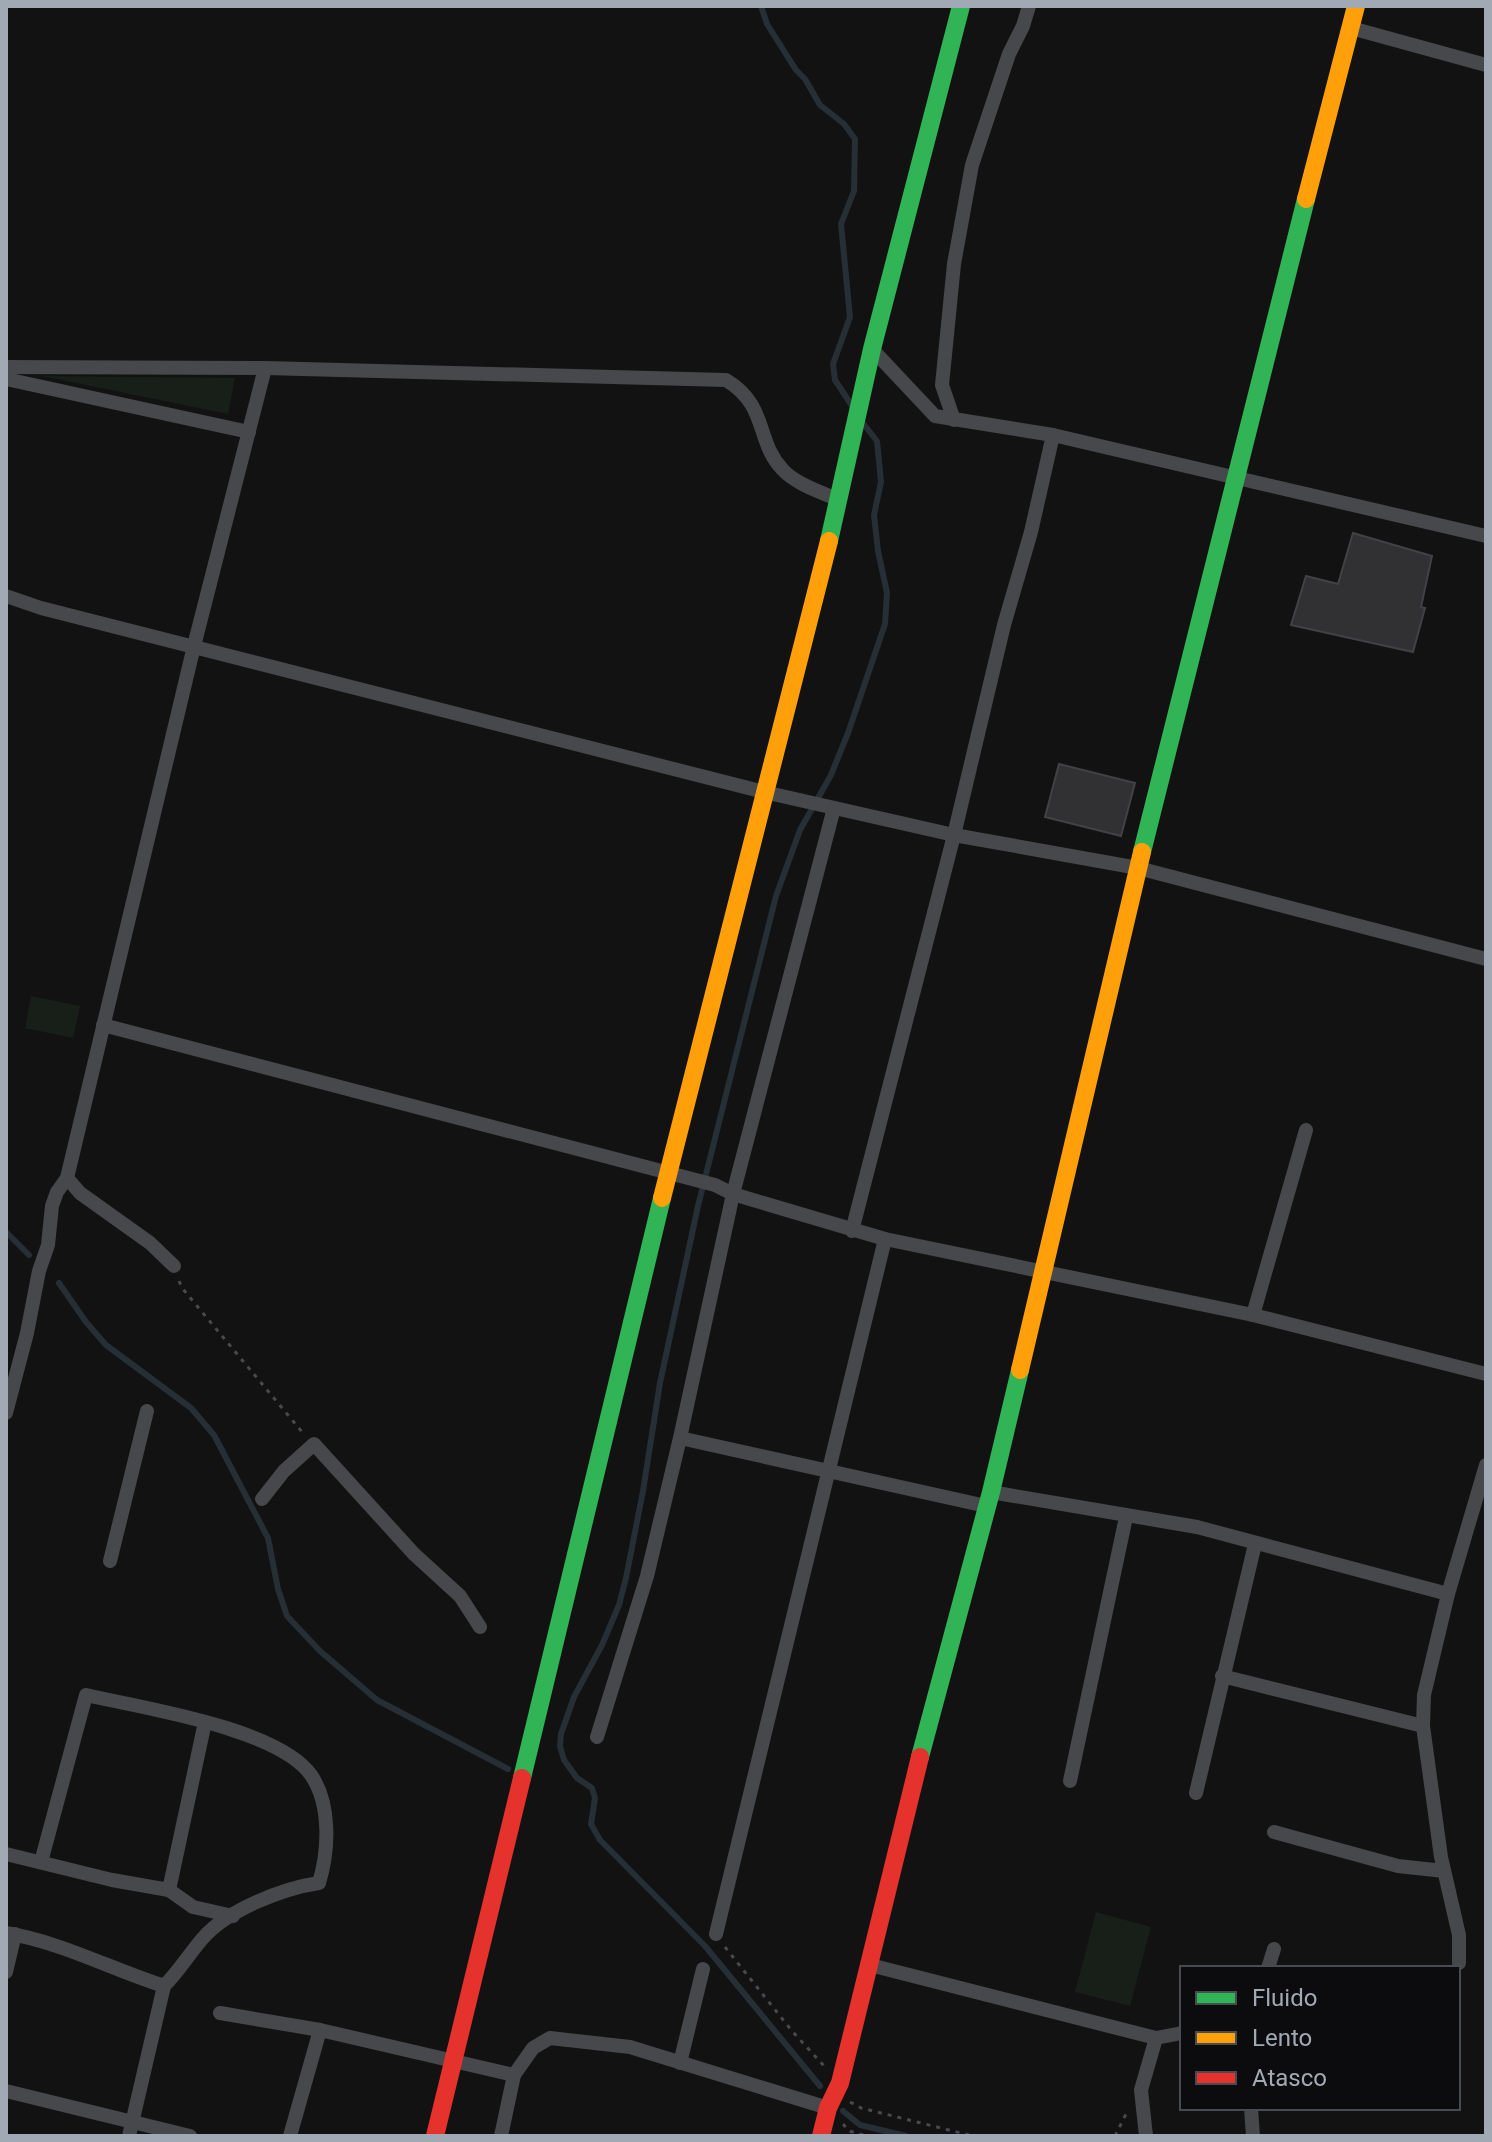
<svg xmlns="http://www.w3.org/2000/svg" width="1492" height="2142" font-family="Roboto,sans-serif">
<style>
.green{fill:#181f18}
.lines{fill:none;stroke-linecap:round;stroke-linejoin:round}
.stream{stroke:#252f35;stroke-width:6}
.building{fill:#313133;stroke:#404246;stroke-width:2}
.path{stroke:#47494d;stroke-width:3;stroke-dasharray:4 6;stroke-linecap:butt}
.street{stroke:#46484b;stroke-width:14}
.fast{stroke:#30b455;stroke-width:18}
.slow{stroke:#ff9f0a;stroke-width:18}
.jam{stroke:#e5322d;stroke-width:18}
</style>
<rect width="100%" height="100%" fill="#121212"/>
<!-- green -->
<g class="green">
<polygon points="42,376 235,378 228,414"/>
<polygon points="31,996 80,1006 73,1038 25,1028"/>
<polygon points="1096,1912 1151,1927 1130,2006 1075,1992"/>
</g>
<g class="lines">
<!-- stream -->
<g class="stream">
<polyline points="761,6 767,24 796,70 805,79 820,105 844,124 855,139 854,191 841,224 850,317 833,364 835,380 854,409"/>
<polyline points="6,1232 29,1255"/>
<polyline points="59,1283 86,1322 106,1345 191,1408 214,1435 268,1538 278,1589 287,1616 320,1651 377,1700 508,1769"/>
<polyline points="820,2086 705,1946 600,1840 591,1824 595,1798 592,1788 577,1778 564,1760 560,1746 561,1734 574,1697 602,1645 619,1605 626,1578 643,1491 660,1383 698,1206 776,896 800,830 831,775 848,733 885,624 887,593 878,551 874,515 881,482 877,441 862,422"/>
<polyline points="843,2111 860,2125 906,2136"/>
</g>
</g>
<!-- building -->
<g class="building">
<polygon points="1353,533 1432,556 1421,607 1425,608 1413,652 1291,625 1306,576 1338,584"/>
<polygon points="1059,764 1135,783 1121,836 1045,817"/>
</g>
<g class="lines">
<!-- path -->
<g class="path">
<polyline points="179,1281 182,1288 303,1433"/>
<polyline points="725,1947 792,2031 825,2067"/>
<polyline points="850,2102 861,2108 973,2136"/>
<polyline points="843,2124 849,2131 867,2136"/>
<polyline points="1115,2136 1126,2114"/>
</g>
<!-- street -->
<g class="street">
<polyline points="1351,28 1486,65"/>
<polyline points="872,349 935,416 1053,435 1486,536"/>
<path d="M6,367L265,368L726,380C769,406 755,441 783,470C796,484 821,492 839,500"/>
<polyline points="6,379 249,432"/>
<polyline points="954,420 942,385 954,264 972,165 1009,54 1023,26 1029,6"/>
<polyline points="6,596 41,608 764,792 954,835 1138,868 1486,959"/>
<polyline points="103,1025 715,1185 733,1194 885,1239 1253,1315 1486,1374"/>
<polyline points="67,1178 80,1193 150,1243 174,1266"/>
<polyline points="852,1231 954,835 1004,625 1031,532 1053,435"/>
<polyline points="1253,1315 1306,1130"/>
<polyline points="6,1413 27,1333 39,1271 48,1245 52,1206 57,1192 67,1178 194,646 265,368"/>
<polyline points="680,1438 986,1506"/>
<polyline points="991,1492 1197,1527 1448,1594"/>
<polyline points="262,1499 284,1471 314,1444 414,1554 460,1596 480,1627"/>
<polyline points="110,1561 147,1411"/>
<polyline points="1222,1676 1423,1726"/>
<polyline points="597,1737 647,1576 680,1438 733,1194 834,808"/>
<polyline points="1070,1781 1126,1517"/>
<polyline points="1196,1793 1255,1544"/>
<polyline points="1274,1832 1398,1866 1444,1871"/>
<polyline points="6,1854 112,1880 169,1890 205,1722"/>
<polyline points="169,1890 193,1907 233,1916"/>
<path d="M6,1933C61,1942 111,1969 164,1986C179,1971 189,1954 203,1938C227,1910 284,1888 319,1883C329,1850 331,1804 311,1775C278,1728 142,1708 86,1695L41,1862"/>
<polyline points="716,1934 885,1239"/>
<polyline points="1459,1963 1459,1935 1441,1857 1423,1726 1424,1695 1448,1594 1486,1465"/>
<polyline points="870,1965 1156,2038 1182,2033"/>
<polyline points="1268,1968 1274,1949"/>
<polyline points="6,1972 15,1934"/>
<polyline points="220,2013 320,2030 514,2075"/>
<polyline points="680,2063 703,1969"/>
<polyline points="6,2091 190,2136"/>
<polyline points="1251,2108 1253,2136"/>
<polyline points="129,2136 164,1986"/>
<polyline points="290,2136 320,2030"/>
<polyline points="501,2136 514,2075 533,2048 550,2038 630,2047 828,2108"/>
<polyline points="1146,2136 1141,2090 1156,2038"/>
</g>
<!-- fast -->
<g class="fast">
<polyline points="829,541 872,349 961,6"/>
<polyline points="1142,852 1306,199"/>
<polyline points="920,1757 991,1492 1020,1370"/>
<polyline points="522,1778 662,1198"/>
</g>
<!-- slow -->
<g class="slow">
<polyline points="1306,199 1356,6"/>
<polyline points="662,1198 829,541"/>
<polyline points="1020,1370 1142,852"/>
</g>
<!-- jam -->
<g class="jam">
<polyline points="435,2136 522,1778"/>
<polyline points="821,2136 828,2108 840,2083 920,1757"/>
</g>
</g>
<!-- border -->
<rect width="1492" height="2142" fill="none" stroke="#a1a9b5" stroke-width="16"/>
<!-- legend -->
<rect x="1180" y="1966" width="280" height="144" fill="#0c0c0e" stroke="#484b51" stroke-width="2"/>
<rect x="1196" y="1992" width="40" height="12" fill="#30b455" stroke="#484b51" stroke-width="2"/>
<text x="1252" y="2006" font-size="24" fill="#a1a9b5">Fluido</text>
<rect x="1196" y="2032" width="40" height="12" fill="#ff9f0a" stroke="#484b51" stroke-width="2"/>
<text x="1252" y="2046" font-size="24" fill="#a1a9b5">Lento</text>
<rect x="1196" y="2072" width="40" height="12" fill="#e5322d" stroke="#484b51" stroke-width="2"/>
<text x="1252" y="2086" font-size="24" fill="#a1a9b5">Atasco</text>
</svg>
